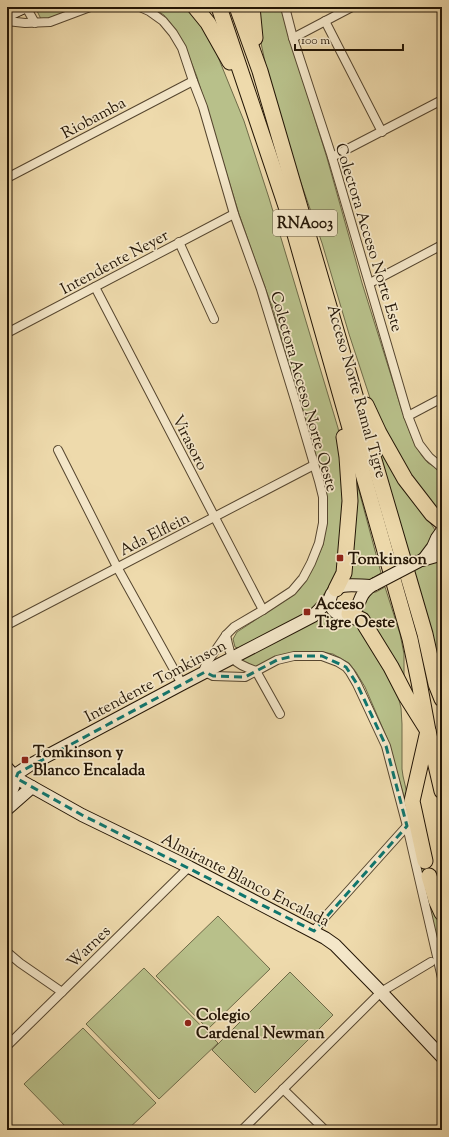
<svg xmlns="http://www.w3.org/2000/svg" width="449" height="1137" font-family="'Sorts Mill Goudy',serif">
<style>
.green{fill:#b8c08a;stroke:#6e6a48}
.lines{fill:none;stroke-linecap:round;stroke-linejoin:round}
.street-casing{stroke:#56462f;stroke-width:10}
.secondary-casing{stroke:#231505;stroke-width:14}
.highway-casing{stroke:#231505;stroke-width:17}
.street{stroke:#f4e7c9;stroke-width:8}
.secondary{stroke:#f4e7c9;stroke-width:12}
.highway{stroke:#eedaac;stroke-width:15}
.secondary-bridge-casing{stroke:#231505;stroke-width:14;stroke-linecap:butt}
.secondary-bridge{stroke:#f4e7c9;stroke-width:12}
.marked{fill:none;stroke:#0f766e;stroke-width:3;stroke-dasharray:8 5;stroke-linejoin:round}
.poi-dot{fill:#8f2418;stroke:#f4e7c9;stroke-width:1.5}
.labels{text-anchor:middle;stroke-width:3.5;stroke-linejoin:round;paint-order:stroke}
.shield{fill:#f4e7c9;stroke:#625440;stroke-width:1}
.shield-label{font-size:15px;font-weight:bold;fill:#231505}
.street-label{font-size:16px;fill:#231505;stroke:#f4e7c9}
.poi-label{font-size:16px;font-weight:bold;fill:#231505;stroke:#f4e7c9;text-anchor:start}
</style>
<rect width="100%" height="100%" fill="#eedaac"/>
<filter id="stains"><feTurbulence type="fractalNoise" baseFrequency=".005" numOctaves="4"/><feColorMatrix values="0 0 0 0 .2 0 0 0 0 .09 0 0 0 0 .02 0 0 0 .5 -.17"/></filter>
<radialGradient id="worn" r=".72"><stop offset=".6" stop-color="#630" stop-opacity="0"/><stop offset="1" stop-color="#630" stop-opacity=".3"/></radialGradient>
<!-- green -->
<g class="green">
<polygon points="38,7 79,7 46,19 41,19 37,11"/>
<polygon points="151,7 191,7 216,52 244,121 269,198 338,428 344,460 340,568 328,589 311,610 241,649 235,647 233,639 237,632 292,596 299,590 311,572 323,545 326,526 327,509 322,479 306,420 287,358 273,309 255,260 239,214 197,77 185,46 175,29 164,15"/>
<polygon points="255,7 283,7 300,71 327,158 362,283 404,417 415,445 422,456 428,463 442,471 442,518 427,503 383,428 371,401 349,334 322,243 293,160 267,71 261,43"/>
<path d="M375,437L435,530C434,545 428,550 415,557L430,561L438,560L442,562C442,598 440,634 440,671Z"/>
<polygon points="351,461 381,573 371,579 365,584 347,582"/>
<polygon points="385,587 400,634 404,654 404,679 359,612 372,592 376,592"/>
<polygon points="328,615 338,618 355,620 361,628 397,692 401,708 402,724 402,769 403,776 429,890 442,919 442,969 410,818 399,779 387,738 365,687 356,672 349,663 333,654 321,652 309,654 247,672 243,670 239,657 316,617"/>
<polygon points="218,916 270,969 208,1029 156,976"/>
<polygon points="144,968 218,1043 159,1099 86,1024"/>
<polygon points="290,972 333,1015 255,1093 212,1050"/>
<polygon points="83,1028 156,1103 127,1130 69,1130 24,1084"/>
</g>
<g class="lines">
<defs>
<g id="street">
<polyline points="26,7 35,23"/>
<polyline points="140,7 149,11 163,21 173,33 182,48 193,81 203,107 234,214 261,289 296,403 319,481 323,497 323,523 319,543 311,563 303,578 292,591 263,610 234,627 226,635 206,664 204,669 205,672 213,676 245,677 277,660 294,656 322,656 338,662 346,667 350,672 357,684 386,746 407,826 442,978"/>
<polyline points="285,7 293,38 332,157 408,416 419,444 429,457 442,468"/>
<polyline points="7,21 25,23 50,22 90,7"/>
<polyline points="325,21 382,132"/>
<polyline points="293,38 352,7"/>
<polyline points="332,157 442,100"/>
<polyline points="7,178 193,81"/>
<polyline points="179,242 214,319"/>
<polyline points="370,283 442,245"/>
<polyline points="95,287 263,610"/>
<polyline points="7,333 234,214"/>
<polyline points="408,416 442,398"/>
<polyline points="58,450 117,567 182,684"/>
<polyline points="7,625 314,465"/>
<path d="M226,635C231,660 231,662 256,671L280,714"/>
<polyline points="314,931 325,917 407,826"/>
<polyline points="7,952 20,963 62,992"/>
<polyline points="7,1046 189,867"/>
<polyline points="283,1089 325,1130"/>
<polyline points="242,1130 381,992 431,962"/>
</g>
<g id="secondary">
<polyline points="7,15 24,7"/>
<polyline points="424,559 433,547 437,538 442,531"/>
<polyline points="422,560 436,556 442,556"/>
<path d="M370,586C362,586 350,584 343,586C320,592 331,621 350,614C359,610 358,601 363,594C366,590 370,586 375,584"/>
<polyline points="7,768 16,778 82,815 189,867 325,938 335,945 381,992 442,1057"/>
<polyline points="7,804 18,773 30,765 182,684 313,616 330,599"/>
<polyline points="7,809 32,787"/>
</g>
<g id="highway">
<polyline points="195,7 208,23 230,62"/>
<polyline points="219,7 292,224 410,639 419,682 428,731 442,791"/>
<polyline points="237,7 260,71 425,634 436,684 442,699"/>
<polyline points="252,7 255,38"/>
<polyline points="366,405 379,433 405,479 432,514 442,522"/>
<polyline points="336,589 344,573 350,501 347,457 344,437"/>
<polyline points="349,614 362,620 391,667 406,696 428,731 412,801 425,861"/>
<polyline points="429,876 436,900 442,913"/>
</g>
</defs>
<!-- street casing -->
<use href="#street" class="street-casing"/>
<!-- secondary casing -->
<use href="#secondary" class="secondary-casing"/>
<!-- highway casing -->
<use href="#highway" class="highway-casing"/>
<!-- street -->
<use href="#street" class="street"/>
<!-- secondary -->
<use href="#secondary" class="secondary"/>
<!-- highway -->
<use href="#highway" class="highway"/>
<defs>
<polyline id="secondary-bridge" points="375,584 419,561"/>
</defs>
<!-- secondary-bridge casing -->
<use href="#secondary-bridge" class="secondary-bridge-casing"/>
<!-- secondary-bridge -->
<use href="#secondary-bridge" class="secondary-bridge"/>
</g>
<!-- marked area -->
<path class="marked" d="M294,656H322L346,667L357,684L386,746L407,826L314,931L82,815L16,778L18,773L205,672L213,676L245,677L277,660Z"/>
<!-- markers -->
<g class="poi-dot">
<rect x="336" y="554" width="8" height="8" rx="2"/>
<rect x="303" y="608" width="8" height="8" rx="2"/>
<rect x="21" y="756" width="8" height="8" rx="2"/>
<circle cx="188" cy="1023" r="4"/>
</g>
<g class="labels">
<!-- shield labels -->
<rect class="shield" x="273" y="210" width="64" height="26" rx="3"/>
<g class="shield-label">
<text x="305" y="228">RNA003</text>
</g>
<!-- street labels -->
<g class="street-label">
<text transform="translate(93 117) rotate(-28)" y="6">Riobamba</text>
<text transform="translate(370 237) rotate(73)" y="6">Colectora Acceso Norte Este</text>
<text transform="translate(114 261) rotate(-28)" y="6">Intendente Neyer</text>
<text transform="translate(305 391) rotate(74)" y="6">Colectora Acceso Norte Oeste</text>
<text transform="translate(358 391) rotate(74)" y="6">Acceso Norte Ramal Tigre</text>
<text transform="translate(191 442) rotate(63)" y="6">Virasoro</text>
<text transform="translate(154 533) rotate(-27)" y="6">Ada Elflein</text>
<text transform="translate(155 680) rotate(-28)" y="6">Intendente Tomkinson</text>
<text transform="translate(246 879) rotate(27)" y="6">Almirante Blanco Encalada</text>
<text transform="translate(88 946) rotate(-44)" y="6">Warnes</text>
</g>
<!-- poi labels -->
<g class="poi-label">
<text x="348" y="564">Tomkinson</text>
<text x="315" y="609">Acceso<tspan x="315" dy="18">Tigre Oeste</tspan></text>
<text x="33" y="757">Tomkinson y<tspan x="33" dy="18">Blanco Encalada</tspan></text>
<text x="196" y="1020">Colegio<tspan x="196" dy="18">Cardenal Newman</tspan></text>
</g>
</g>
<!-- margin -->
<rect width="449" height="1137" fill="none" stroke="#eedaac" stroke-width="24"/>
<rect x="8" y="8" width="433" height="1121" fill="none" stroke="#231505" stroke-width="2"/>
<rect x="12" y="12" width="425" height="1113" fill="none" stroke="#231505"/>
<!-- scale -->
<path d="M295 44v6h108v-6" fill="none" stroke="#231505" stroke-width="2"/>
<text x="301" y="44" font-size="12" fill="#231505" stroke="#f4e7c9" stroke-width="3" paint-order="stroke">100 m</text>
<rect width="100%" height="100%" filter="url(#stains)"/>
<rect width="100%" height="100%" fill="url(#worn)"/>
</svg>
